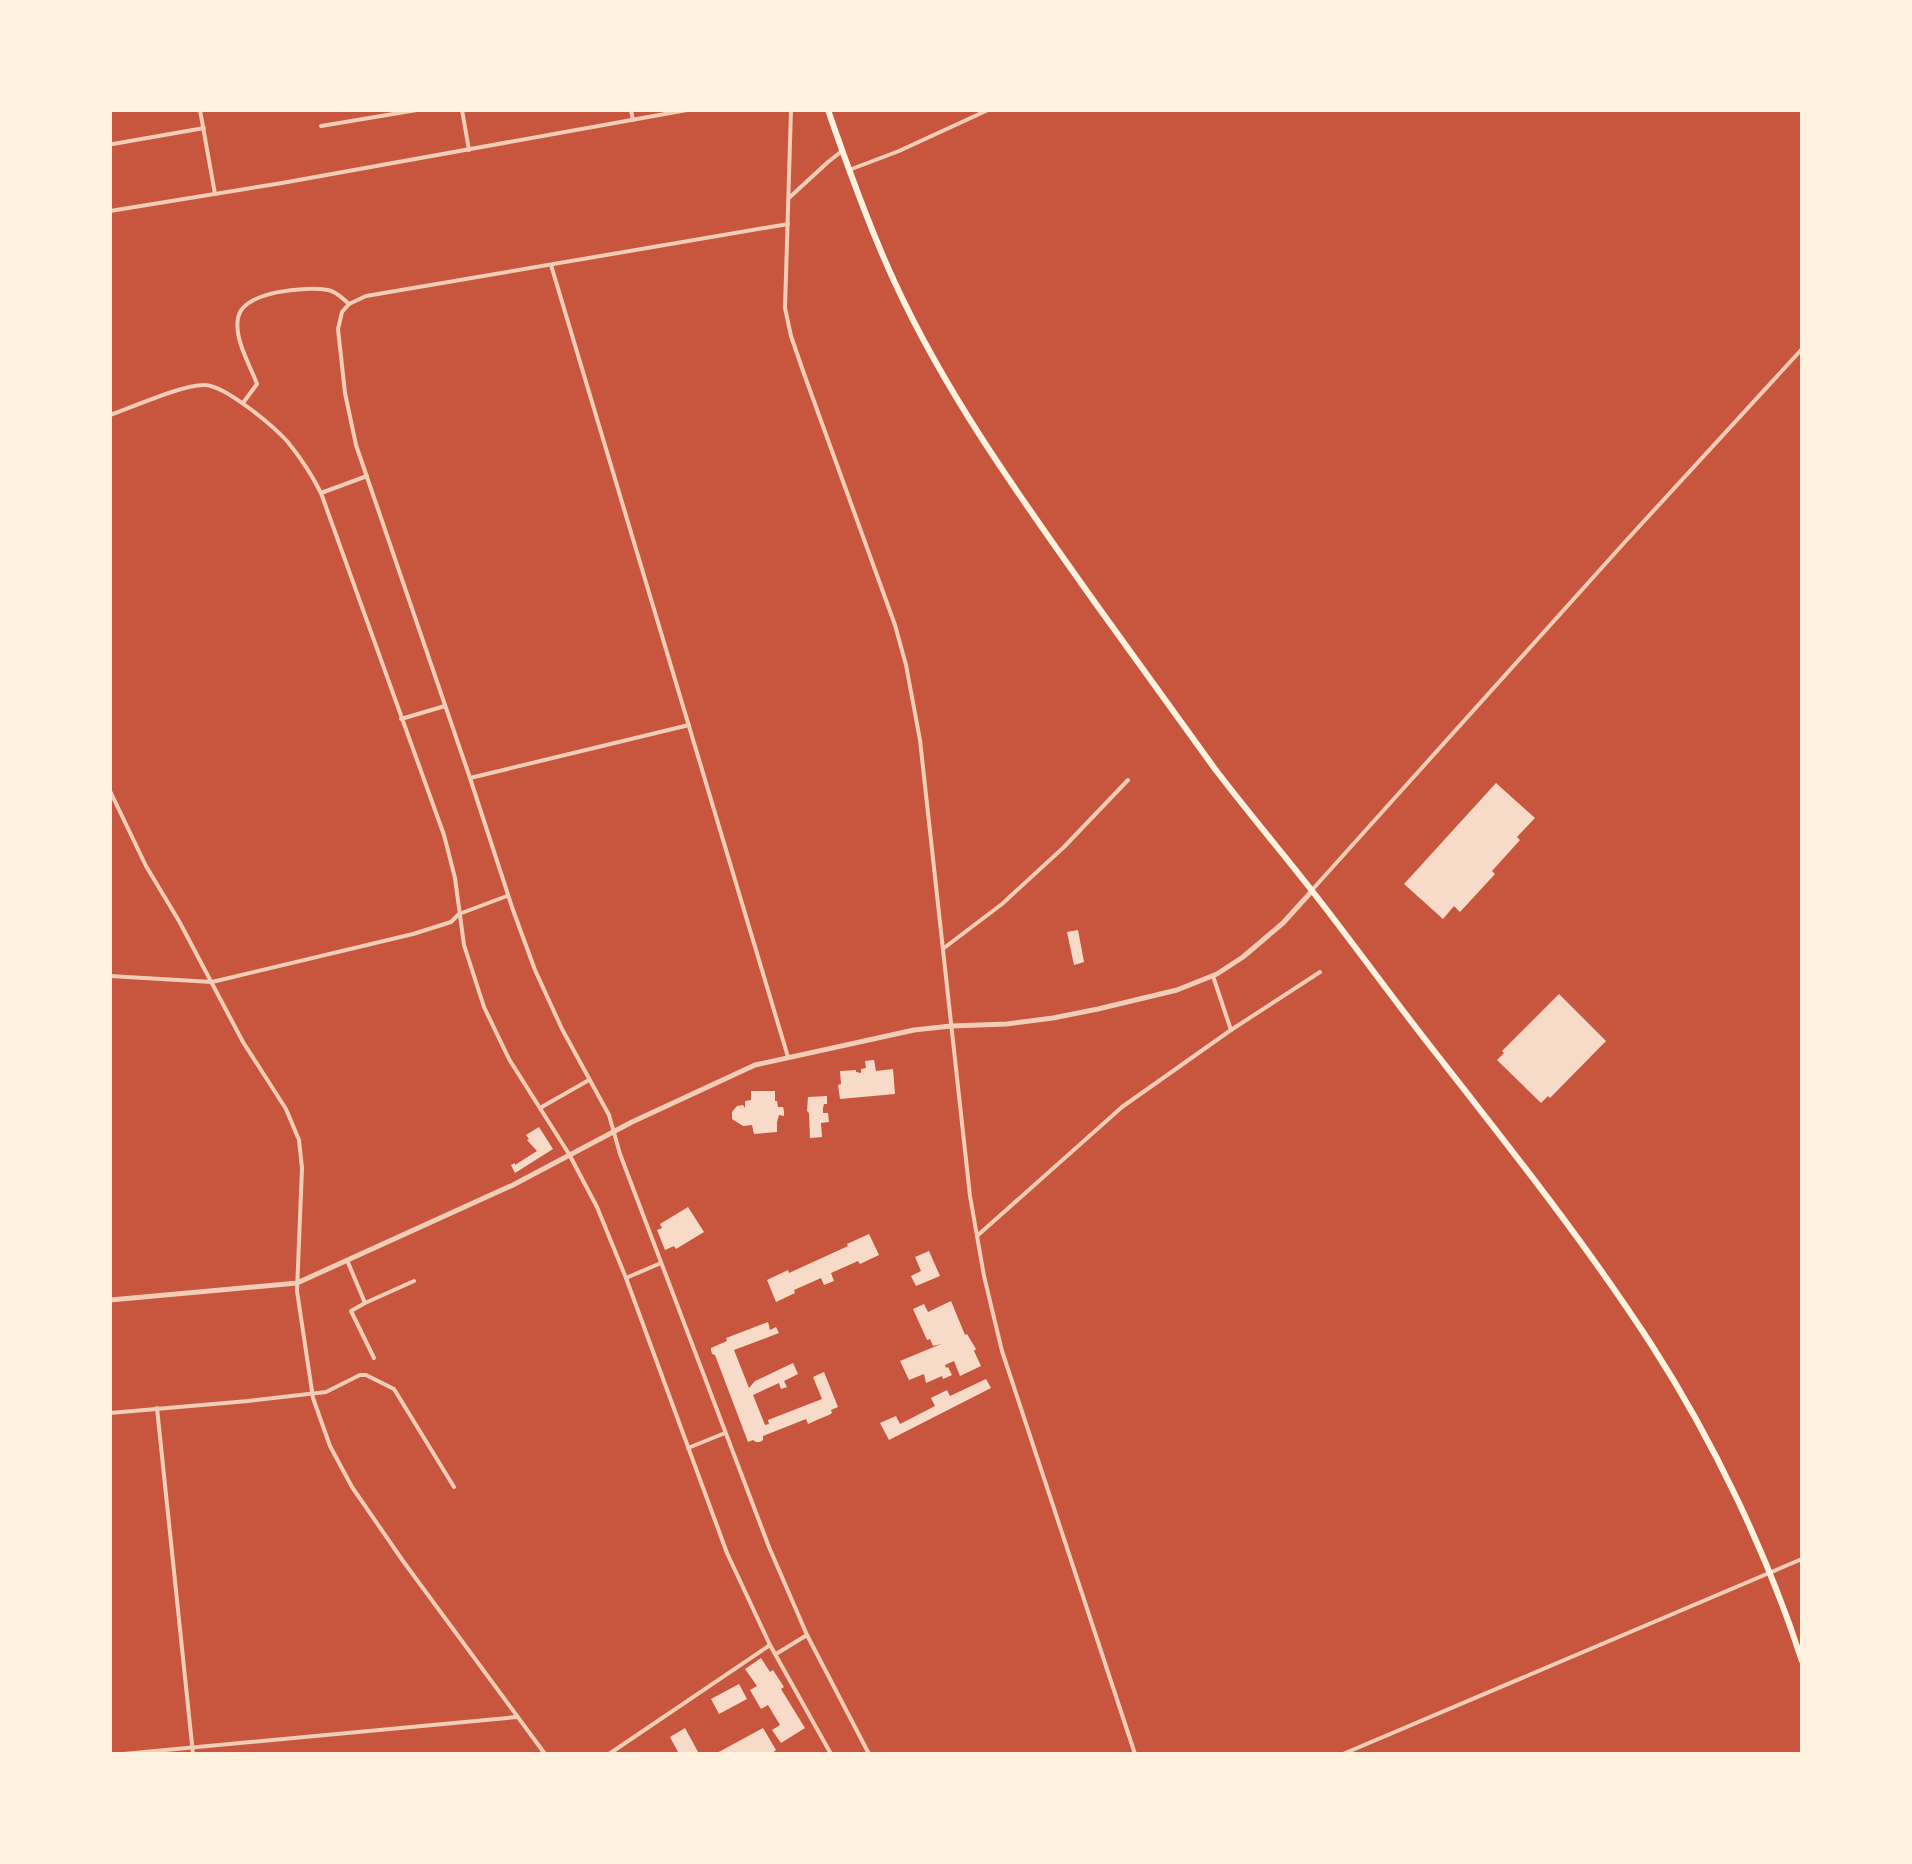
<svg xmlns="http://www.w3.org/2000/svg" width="1912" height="1864" font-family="Helvetica,sans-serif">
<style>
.building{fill:#f7dbc8}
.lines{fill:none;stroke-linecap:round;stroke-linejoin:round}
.minor{stroke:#f1ccb7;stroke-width:4}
.tertiary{stroke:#f1ccb7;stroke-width:5}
.primary{stroke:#fff3e0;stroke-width:6}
</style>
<rect width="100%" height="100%" fill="#c8553d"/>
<!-- building -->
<g class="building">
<polygon points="1496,783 1535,818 1517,837 1520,840 1492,871 1495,874 1460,912 1454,906 1443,919 1404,884"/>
<polygon points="1078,930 1084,962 1074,965 1067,932"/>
<polygon points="1559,994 1606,1041 1550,1098 1548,1096 1541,1103 1497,1060 1504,1053 1502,1051"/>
<polygon points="874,1060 876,1071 893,1069 895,1094 840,1099 838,1085 841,1084 840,1071 856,1070 856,1072 861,1073 861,1069 866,1068 865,1061"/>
<polygon points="751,1091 775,1091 775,1101 777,1101 778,1107 783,1107 784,1111 784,1116 779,1115 777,1122 777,1132 754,1134 752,1125 743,1126 732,1119 732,1112 737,1106 743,1105 745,1108 745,1101 751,1100"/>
<polygon points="827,1096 827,1104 824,1104 823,1108 823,1113 828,1113 829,1122 821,1123 822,1137 810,1138 809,1113 807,1111 808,1097"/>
<polygon points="539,1127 553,1149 515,1173 511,1165 515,1163 515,1165 537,1151 527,1140 529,1139 526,1135"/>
<polygon points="688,1207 704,1232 676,1249 674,1246 665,1250 657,1230 662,1228 660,1224"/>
<polygon points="869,1234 879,1255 860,1264 858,1261 831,1273 834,1281 824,1285 821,1278 794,1290 795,1293 776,1302 767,1280 788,1270 789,1273 848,1246 847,1244"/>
<polygon points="929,1251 940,1276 916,1286 911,1276 921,1271 915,1257"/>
<polygon points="951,1301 965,1335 967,1334 976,1349 974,1351 981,1366 960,1376 954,1361 945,1365 946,1368 948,1367 952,1375 943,1379 942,1376 926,1383 924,1374 909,1380 900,1361 941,1344 933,1346 930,1339 927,1340 913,1309 924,1304 928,1312"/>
<polygon points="768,1322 770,1330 776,1327 779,1333 734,1350 749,1388 755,1381 793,1363 798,1374 784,1381 787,1387 781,1389 779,1383 753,1395 765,1425 769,1424 768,1420 822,1399 813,1377 824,1372 838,1407 831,1410 832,1413 829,1415 819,1419 808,1424 806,1419 763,1436 763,1440 760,1442 756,1442 753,1440 748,1442 715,1355 712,1354 711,1350 711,1348 727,1341 726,1338"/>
<polygon points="986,1379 991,1388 889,1440 880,1423 896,1416 900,1424 935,1406 931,1398 947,1390 950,1396"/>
<polygon points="761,1658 770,1672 773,1670 784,1687 781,1689 805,1728 781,1743 772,1730 780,1725 768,1705 761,1709 750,1690 757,1686 745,1669"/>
<polygon points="739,1684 747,1699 719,1714 711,1699"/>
<polygon points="685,1728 697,1750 699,1754 679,1754 670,1737"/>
<polygon points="763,1728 776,1750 771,1754 715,1754"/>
</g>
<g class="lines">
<!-- minor -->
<g class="minor">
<polyline points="200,110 215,194"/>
<polyline points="462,110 469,150"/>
<polyline points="631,110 633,120"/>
<polyline points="791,110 785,308 791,336 803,371 895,625 906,665 920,740 970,1196 984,1276 1002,1351 1135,1754"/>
<polyline points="321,126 417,110"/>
<polyline points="113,144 204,128"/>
<polyline points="849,170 899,151 988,110"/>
<polyline points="790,197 828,162 842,151"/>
<polyline points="110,211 282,183 687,110"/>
<polyline points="551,265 788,1057"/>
<polyline points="349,304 342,312 338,329 345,393 356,445 470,778 513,910 535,970 562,1029 609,1115 620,1154 769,1547 807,1635 869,1754"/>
<path d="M243,403L257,384C250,365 234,339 238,318C243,291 306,286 328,290C336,291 343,299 349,304L366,296L788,224"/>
<path d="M110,415C133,407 184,384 205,385C226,386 273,426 287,441C300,457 312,475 321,493L444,835L455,878L464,945L484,1007L509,1059L569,1154L597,1207L626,1278L727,1553L770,1645L831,1754"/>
<polyline points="321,493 367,476"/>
<polyline points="401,719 445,706"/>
<polyline points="470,778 689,725"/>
<polyline points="110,791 146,866 179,921 243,1042 286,1109 299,1140 302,1168 297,1291 313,1398 330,1446 352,1487 403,1561 545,1754"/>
<polyline points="1312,890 1624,543 1802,349"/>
<polyline points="944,948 1002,904 1064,847 1128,780"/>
<polyline points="110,976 212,982 413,934 451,922 459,914 507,896"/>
<polyline points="1213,976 1231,1030"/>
<polyline points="540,1108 589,1080"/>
<polyline points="977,1236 1122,1107 1231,1030 1320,972"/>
<polyline points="347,1260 365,1303 414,1281"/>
<polyline points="626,1278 661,1263"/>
<polyline points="365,1303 351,1311 374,1358"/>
<polyline points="157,1408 193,1754"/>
<polyline points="110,1413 248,1401 326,1392 360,1375 366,1375 394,1389 454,1487"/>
<polyline points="688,1448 725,1433"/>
<polyline points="776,1654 807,1635"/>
<polyline points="123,1754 517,1717"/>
<polyline points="609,1754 770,1645"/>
<polyline points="1343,1754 1802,1559"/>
</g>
<!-- tertiary -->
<polyline class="tertiary" points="110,1300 297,1283 513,1185 632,1122 755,1065 914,1030 951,1026 1007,1024 1053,1018 1098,1009 1177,990 1217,974 1243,957 1283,923 1312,891"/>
<!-- primary -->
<path class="primary" d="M828,110C848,168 869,227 895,283C948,398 1023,501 1096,604C1136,659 1175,714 1215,769C1247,811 1281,851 1313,892C1353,943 1391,996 1431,1047C1507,1144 1584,1241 1651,1344C1713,1440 1767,1553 1802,1661"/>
</g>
<!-- border -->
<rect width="1912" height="1864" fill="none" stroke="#fff3e0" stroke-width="224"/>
</svg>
